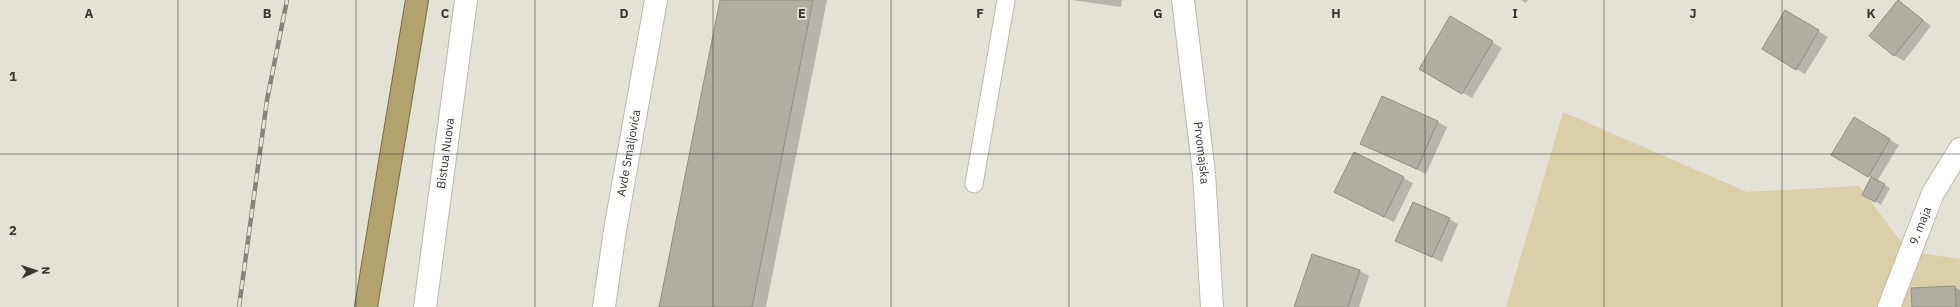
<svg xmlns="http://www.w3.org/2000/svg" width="1960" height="307" font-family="'IBM Plex Sans',sans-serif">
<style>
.green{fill:#dacfa8}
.shadow{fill:#0003}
.building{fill:#b0ada2;stroke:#918e83}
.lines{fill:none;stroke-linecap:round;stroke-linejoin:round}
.service-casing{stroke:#bcb9ad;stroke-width:19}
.minor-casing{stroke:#bcb9ad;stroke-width:24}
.tertiary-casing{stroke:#bcb9ad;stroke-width:24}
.trunk-casing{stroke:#7a6e3f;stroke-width:24}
.service{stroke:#fff;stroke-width:17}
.minor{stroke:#fff;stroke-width:22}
.tertiary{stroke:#fff;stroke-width:22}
.trunk{stroke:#b2a36c;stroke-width:22}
.rail-casing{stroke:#85837b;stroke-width:4.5}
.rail{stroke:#e4e1d6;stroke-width:3;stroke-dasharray:9;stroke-linecap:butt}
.grid{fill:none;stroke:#373631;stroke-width:1;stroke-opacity:0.55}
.labels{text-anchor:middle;stroke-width:3.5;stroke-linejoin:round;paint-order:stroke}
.street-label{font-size:12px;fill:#373631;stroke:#e4e1d6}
.grid-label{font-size:13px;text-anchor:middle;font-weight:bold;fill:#373631;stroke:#e4e1d6;stroke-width:3.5;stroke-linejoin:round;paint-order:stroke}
</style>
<rect width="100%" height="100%" fill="#e4e1d6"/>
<!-- green -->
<polygon class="green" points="1563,112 1747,192 1859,186 1908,251 1960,259 1960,307 1506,307"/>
<!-- shadow -->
<g class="shadow">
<polygon points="721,0 827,0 766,307 660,307"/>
<polygon points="1072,0 1122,0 1121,7"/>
<polygon points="1521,0 1528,0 1526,3"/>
<polygon points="1898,1 1931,26 1904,61 1894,55"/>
<polygon points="1785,11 1828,37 1805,74 1763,49"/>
<polygon points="1450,17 1502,48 1472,98 1420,68"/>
<polygon points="1854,119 1899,145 1877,181 1890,188 1881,205 1863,194 1872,178 1832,155"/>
<polygon points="1438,122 1447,127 1426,174 1362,144"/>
<polygon points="1354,153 1413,183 1394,222 1344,197"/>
<polygon points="1449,219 1458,224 1442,262 1406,245"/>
<polygon points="1360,271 1369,276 1359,307 1295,307"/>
<polygon points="1955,287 1960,290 1960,307 1913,307"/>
</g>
<!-- building -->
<g class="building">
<polygon points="720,0 813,0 752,307 659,307"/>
<polygon points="1898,0 1923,20 1894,56 1869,36"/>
<polygon points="1785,10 1819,30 1796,70 1762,49"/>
<polygon points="1450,16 1493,41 1462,94 1419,69"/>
<polygon points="1382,96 1438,121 1417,169 1360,144"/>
<polygon points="1854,117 1890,139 1868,177 1831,155"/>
<polygon points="1354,152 1404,177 1384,217 1334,192"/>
<polygon points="1871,177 1885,184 1875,202 1862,195"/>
<polygon points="1413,202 1450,218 1432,257 1395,241"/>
<polygon points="1312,254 1360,270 1348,307 1294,307"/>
<polygon points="1955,286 1956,307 1912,307 1911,288"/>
</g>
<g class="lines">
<defs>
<polyline id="service" points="974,184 1006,0"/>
<g id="minor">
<path id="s1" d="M1183,0L1204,173L1212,307"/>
<path id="s2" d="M604,307L615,230L656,0"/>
<path id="s3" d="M1889,307L1933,193L1960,149"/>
</g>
<g id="tertiary">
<path id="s4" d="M425,307L466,0"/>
</g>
<polyline id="trunk" points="366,307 417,0"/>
</defs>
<!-- service casing -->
<use href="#service" class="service-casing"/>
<!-- minor casing -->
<use href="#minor" class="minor-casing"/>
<!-- tertiary casing -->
<use href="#tertiary" class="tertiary-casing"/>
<!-- trunk casing -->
<use href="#trunk" class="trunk-casing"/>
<!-- service -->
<use href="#service" class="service"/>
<!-- minor -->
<use href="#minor" class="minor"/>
<!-- tertiary -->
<use href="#tertiary" class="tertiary"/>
<!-- trunk -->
<use href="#trunk" class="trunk"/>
<defs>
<polyline id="rail" points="239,307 267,100 287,0"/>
</defs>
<!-- rail casing -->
<use href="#rail" class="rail-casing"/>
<!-- rail -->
<use href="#rail" class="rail"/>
</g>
<!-- grid -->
<path class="grid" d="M178,0V307M356,0V307M535,0V307M713,0V307M891,0V307M1069,0V307M1247,0V307M1425,0V307M1604,0V307M1782,0V307M0,154H1960"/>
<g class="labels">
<!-- street labels -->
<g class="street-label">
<text dy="4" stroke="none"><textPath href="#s4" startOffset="155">Bistua Nuova</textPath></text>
<text dy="4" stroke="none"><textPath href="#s2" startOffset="156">Avde Smaljovića</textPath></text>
<text dy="4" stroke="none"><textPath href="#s1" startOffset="154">Prvomajska</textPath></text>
<text dy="4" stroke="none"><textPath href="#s3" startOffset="87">9. maja</textPath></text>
</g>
</g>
<g class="grid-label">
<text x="89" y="18">A</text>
<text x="267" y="18">B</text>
<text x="445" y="18">C</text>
<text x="624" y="18">D</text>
<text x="802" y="18">E</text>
<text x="980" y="18">F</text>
<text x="1158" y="18">G</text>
<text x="1336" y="18">H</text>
<text x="1515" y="18">I</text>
<text x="1693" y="18">J</text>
<text x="1871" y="18">K</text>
<text x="13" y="81">1</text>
<text x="13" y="235">2</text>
</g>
<!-- north arrow -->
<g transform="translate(36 271) rotate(87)" stroke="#e4e1d6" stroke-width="3" paint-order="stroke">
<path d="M0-3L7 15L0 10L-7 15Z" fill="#373631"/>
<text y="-6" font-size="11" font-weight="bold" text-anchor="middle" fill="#373631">N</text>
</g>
</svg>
